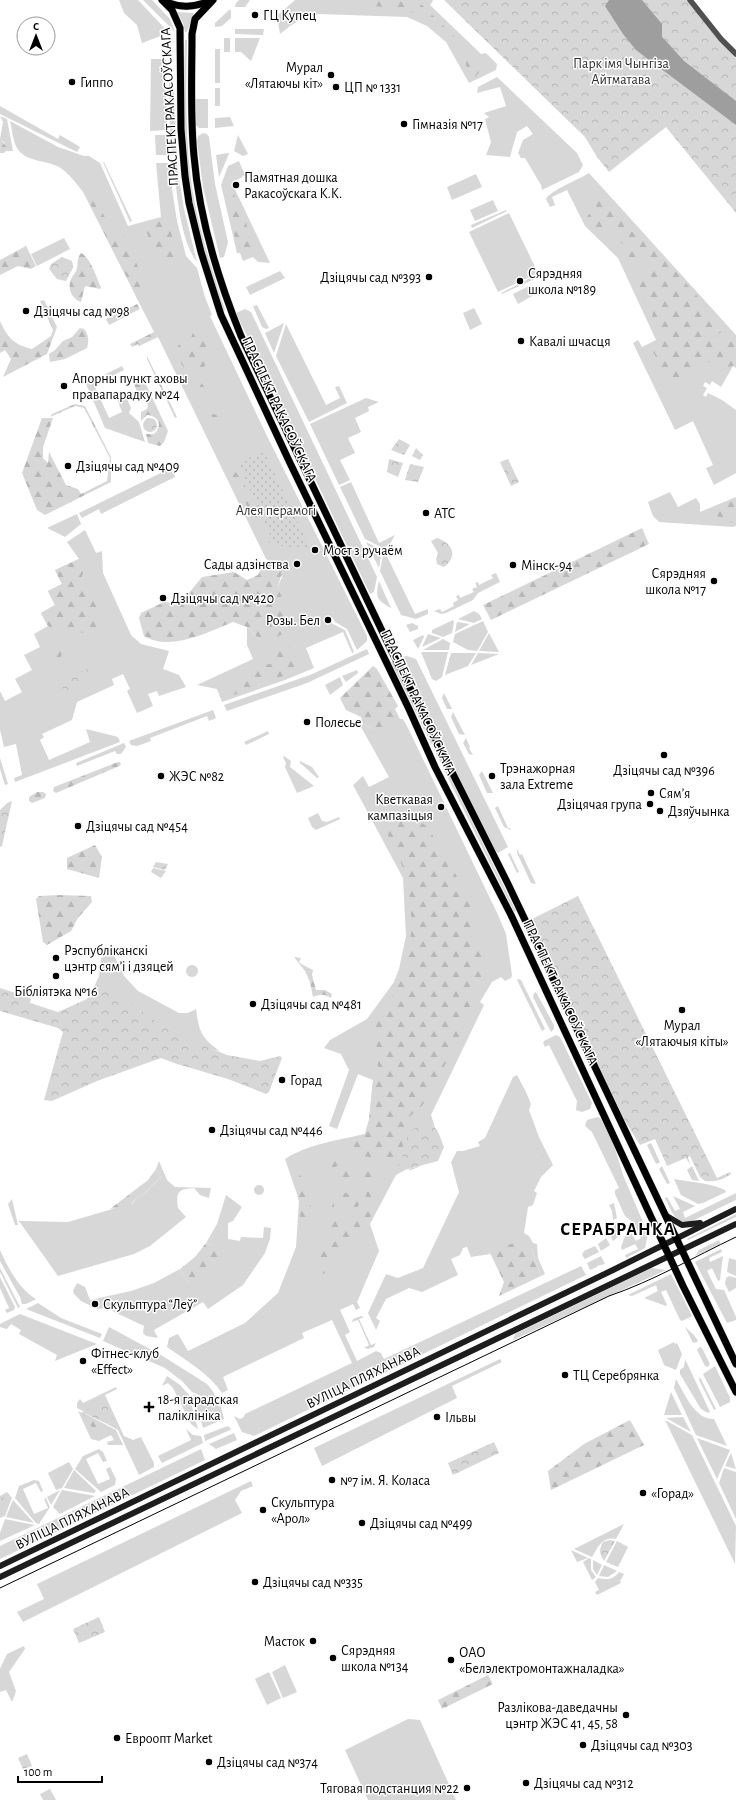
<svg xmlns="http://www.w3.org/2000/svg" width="736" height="1800" font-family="'Alegreya Sans',sans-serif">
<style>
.grass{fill:#d7d7d7}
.forest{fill:url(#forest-firs)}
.park{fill:url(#park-crowns)}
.garden{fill:url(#garden-dots)}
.water{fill:#9e9e9e}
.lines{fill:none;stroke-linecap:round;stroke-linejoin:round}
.primary-casing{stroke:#dbdbdb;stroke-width:8}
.tertiary{stroke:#505050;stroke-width:5.5}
.secondary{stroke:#1d1d1d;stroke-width:6}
.primary{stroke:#000;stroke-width:7}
.tram{stroke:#000;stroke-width:1}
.poi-dot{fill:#000;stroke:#fff;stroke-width:1.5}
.labels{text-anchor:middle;stroke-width:3;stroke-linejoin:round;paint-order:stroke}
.poi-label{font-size:14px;fill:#000;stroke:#fff;text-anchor:start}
.park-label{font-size:14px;fill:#2e2e2e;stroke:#fff}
.street-label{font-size:14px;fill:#000;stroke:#fff}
.district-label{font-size:18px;font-weight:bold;letter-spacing:1px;fill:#000;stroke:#fff}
</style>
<defs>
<pattern id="forest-firs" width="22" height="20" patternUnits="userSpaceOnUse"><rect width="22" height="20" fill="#d7d7d7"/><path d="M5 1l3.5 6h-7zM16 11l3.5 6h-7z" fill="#b7b7b7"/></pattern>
<pattern id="park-crowns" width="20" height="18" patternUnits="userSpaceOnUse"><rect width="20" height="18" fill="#d7d7d7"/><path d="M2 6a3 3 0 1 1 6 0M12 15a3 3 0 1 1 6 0" fill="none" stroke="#b7b7b7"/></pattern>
<pattern id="garden-dots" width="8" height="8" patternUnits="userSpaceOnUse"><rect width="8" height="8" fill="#d7d7d7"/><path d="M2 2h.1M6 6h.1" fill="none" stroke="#b7b7b7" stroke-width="1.8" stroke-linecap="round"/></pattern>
</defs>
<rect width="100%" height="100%" fill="#fff"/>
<!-- grass -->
<g class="grass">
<polygon points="119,0 138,0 169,33 142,43 137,25 124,13"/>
<polygon points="143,0 152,0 170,19 175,32"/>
<polygon points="239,0 250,0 245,7 235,7 236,3"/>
<polygon points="295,0 432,0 433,1 430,5 481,54 486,53 497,64 496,70 469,83 446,42 427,26 407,17 319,14 304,18 290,26 280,34 277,16"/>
<polygon points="229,10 231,10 231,18 222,26 215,27 215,23"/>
<polygon points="177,12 194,13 187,32 185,32 183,23"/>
<polygon points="235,29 264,29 263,35 235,34"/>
<rect x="224" y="38" width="6" height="14"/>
<polygon points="235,38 260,38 251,61 241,52 235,52"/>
<path d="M185,40H187C186,87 185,134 191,180C197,225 212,268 225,310L223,311C208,265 193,218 187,170C182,127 184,83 185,40Z"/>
<rect x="215" y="49" width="5" height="34"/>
<polygon points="151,59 165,59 166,61 167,130 150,131"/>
<polygon points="173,77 177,153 172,156 170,133 169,79"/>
<polygon points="497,77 577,153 583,165 579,172 542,190 541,185 525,158 521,158 518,153 523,140 533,134 527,126 517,132 510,157 486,155 491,142 485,119 489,117 484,113 506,106 500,87 477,93 478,87"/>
<rect x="215" y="88" width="5" height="18"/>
<polygon points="195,99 208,99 208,128 199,128 196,125"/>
<polygon points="0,106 58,139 60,135 80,147 77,152 0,114"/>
<polygon points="0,116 7,119 13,151 7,151 4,142 0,139 3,122"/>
<polygon points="230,117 234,126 215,128 215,118"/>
<path d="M10,121L58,147L84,156H89L100,163L128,226L161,217L156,163H168L177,221L186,256L197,268L205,297L212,315L210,316L266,434L367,636V641L357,650L347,629L335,622L332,617L325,619L327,625L331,623L345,630L354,652L352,653L343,632L306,648L314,668L285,680L222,702L217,689L197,685L253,659L247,645V627L260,640L290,625L278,586L282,577L273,563L266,559L159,339L154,332L83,192C76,183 69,173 59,167C46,160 25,162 17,148C13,141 12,129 10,121Z"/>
<polygon points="203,133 207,134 209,137 215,184 228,242 224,257 220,258 203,187 197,141 198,136"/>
<polygon points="155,135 167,135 168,155 156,155"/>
<polygon points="238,135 248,154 243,156 234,151"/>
<polygon points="228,153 229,154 219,177 216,155"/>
<polygon points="239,161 245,175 232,183 270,263 258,262 253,257 243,261 240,253 237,253 221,185 228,166"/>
<polygon points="103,162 104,162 132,221 130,222"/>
<path d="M175,164L177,166L184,209L197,262C179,238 178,194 173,165Z"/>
<path d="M589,173L736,335V368L733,366L721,387L712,381L710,385L705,382L703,386L707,388L703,395L706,397L708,393L722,400L736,410V473L714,485L706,468L713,465L693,421L675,430L633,343L638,340L642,347L656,340L618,258L585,226L567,190L552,197L555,205L550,207L546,199C549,191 580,179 589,173Z"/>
<polygon points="476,174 482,187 452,200 447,187"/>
<polygon points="493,200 498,211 475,221 470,210"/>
<polygon points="506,210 507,211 472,228 471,225"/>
<polygon points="509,213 538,273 498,292 469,232"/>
<polygon points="64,238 70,249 37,266 31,254"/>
<polygon points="280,271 285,278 250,295 246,287"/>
<polygon points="534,276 535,279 502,294 501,293"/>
<polygon points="529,286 534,295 518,304 513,294"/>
<polygon points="257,305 269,328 266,329 262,327 253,306"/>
<polygon points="474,308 482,324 470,330 463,313"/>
<polygon points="245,309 251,312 377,577 374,592 370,594 236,313"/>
<polygon points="284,323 274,353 265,333"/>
<polygon points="286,324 326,405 340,398 335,387 339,386 347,403 309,422 276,356"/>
<polygon points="122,366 124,370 94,385 109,418 122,412 117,399 134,392 136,395 130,398 128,401 131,408 129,413 139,422 145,442 105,428 86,384"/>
<polygon points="366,398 379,402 368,407 369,411 355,418 361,432 348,438 355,453 340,460 350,480 339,485 310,424"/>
<polygon points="171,468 175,477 101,514 99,509 82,518 79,513"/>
<polygon points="351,482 379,543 395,535 390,544 383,548 365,539 340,487"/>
<polygon points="670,492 678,507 696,498 700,504 700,512 736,497 736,526 733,527 659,522 653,516 648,502"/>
<polygon points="77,514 81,524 65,537 47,528"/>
<polygon points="85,530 96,553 102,551 103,573 131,635 141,644 169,651 163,669 179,675 186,687 159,696 157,691 148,694 153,706 137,713 127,691 130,689 123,674 112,679 114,685 77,702 72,720 42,734 44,737 40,740 49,760 90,742 86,729 118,737 120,742 15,782 14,778 22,775 16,744 4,747 0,730 0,691 5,701 22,692 15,679 32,670 24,655 40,647 34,634 48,626 41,613 55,605 48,591 62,584 55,570 79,559 67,542"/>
<polygon points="366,542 382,550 379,568"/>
<polygon points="384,550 415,614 428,609 428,614 416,619 401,615 380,571"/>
<polygon points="496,573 500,582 478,593 473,600 446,613 441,614 434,611 440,609 442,612 454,606 453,603 458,600 456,596 459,595 460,598 474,592 472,589 477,587 475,583 478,582 479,585 493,578 491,575"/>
<path d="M379,581L391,608C377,600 375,598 379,581Z"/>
<polygon points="474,611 479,614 482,619 474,623 458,619"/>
<polygon points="453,620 454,622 452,633 443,637 432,633 432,630"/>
<polygon points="483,621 488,632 477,651 468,650 453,642 455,634"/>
<polygon points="457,622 470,624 455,632"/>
<polygon points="412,623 418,626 418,629 410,632 406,625"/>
<polygon points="489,633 499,652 479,651"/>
<polygon points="428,634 441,638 422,647"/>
<polygon points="423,635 424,637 418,649 413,640"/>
<polygon points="443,639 450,643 449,650 423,650"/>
<polygon points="367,649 369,654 307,683 227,711 224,705 310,675"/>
<polygon points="421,652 448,652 442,677 436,681 432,679"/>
<polygon points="451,653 476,653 468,666 445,675"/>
<polygon points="478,653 499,654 471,665"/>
<polygon points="407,656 416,659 508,847 498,853 492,847 401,657"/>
<polygon points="393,661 516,911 514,912 391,662"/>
<polygon points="357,670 358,673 346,682 342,676"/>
<polygon points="340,677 343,685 330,695 325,685"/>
<polygon points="444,693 452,709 447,709 442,698"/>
<path d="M395,709L400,719H403L409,730L499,917L506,934L512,975L511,978L505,981L501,977L492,982L480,1002L484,1005L431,1115L435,1127C425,1121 421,1124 412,1130L408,1169L421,1166L411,1170L407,1169L396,1175L370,1224L379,1251L357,1302L360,1308L356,1310L353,1304L340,1310L350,1332L345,1335L357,1361L376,1351L381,1353L384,1359L581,1266L586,1275L254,1436L242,1432L234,1416L240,1419L244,1417L245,1414L352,1363L332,1320L302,1333L304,1338L223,1377L228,1390L222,1393C208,1373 187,1361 167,1347L169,1338L178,1334L188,1351L245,1323L278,1293L296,1247L299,1200L285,1159C308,1144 339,1140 365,1134L369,1120L373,1080L358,1074L337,1129L329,1126L349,1070L341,1054L324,1048L330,1040L367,1019L394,982L399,969L406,936L403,878L353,785L363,776L369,787L389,777L361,727L363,724L374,729Z"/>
<polygon points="213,710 216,718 209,721 207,716 150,738 151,741 137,746 131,745 129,741"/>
<polygon points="453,712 465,735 459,734 451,717"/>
<polygon points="268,731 269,734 246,745 244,742"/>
<polygon points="466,738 470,747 469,748 473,755 469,754 463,743"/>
<polygon points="124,743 126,747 121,754 117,754 115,751 77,766 76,763"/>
<polygon points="284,756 291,761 290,767 314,786 297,793 285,767 286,763 283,757"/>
<polygon points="0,758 8,784 5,785 0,769"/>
<polygon points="300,761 312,767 319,777 317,778 300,763"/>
<polygon points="482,771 493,793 487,793 479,775"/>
<polygon points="498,806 508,828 510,828 511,830 504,827 495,808"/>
<polygon points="318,813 322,821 327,822 339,817 340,819 316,830 312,827 308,818"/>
<polygon points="517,849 520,855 522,854 536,884 531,883 517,853"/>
<polygon points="510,853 519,872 517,873 508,854"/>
<path d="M111,949L124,976L138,991L179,1013H188L196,1009C199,1031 201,1038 220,1051L210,1049L88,1000L99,976L101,958L106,956Z"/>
<circle cx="192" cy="971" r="6"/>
<polygon points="519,979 521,980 545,1029 542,1031 517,980"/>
<polygon points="536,992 554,1025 554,1029 551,1032 533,997 534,993"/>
<polygon points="556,1035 560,1037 592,1103 590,1109 582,1112 576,1110 577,1101 549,1045 545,1047 543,1043 544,1041"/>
<polygon points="517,1075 526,1092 531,1104 529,1110 539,1137 553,1165 541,1177 534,1191 537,1193 533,1205 528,1207 524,1233 529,1236 533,1243 537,1244 538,1258 545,1274 541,1276 530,1245 489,1251 490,1254 471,1257 467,1247 463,1248 460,1255 451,1259 458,1275 422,1292 409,1288 386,1299 376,1318 380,1321 376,1330 368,1313 386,1274 398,1278 423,1268 459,1192 451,1162 457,1151 463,1151 480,1146 478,1142 485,1138 513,1077"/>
<polygon points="598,1117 601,1119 613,1142 623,1175 648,1234 645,1248 626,1258 625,1255 638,1249 635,1244 622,1250 621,1247 628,1228 636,1241 641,1238 633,1222 625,1216 615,1194 615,1190 619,1188 592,1132 585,1126 587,1120"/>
<polygon points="651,1143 660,1162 657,1164 655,1162 647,1145"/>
<path d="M159,1161L167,1180L175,1187L211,1188L209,1198L200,1195L194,1188C177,1189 176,1193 178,1208L186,1217L150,1246L134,1254L58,1276L19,1221L68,1222L133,1203L137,1197L144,1194L161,1177L156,1169Z"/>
<polygon points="662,1166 670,1183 667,1184 659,1169"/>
<polygon points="692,1166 699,1181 692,1180 687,1170"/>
<path d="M674,1179C690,1182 711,1183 725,1190L726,1192L703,1203L698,1204L681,1195Z"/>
<circle cx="259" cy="1190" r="5"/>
<path d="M736,1193V1200L690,1222C675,1223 671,1211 665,1198L667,1197L675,1211L680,1209L673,1196L695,1206L683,1212L685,1218Z"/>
<polygon points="226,1195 242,1207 233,1221 228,1223 228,1239 240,1241 241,1237 263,1238 264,1227 271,1228 270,1239 265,1253 243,1285 208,1309 203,1302 154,1330 158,1338 146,1336 143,1333 144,1326 106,1308 97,1309 81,1301 74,1294 73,1291 77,1283 85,1287 90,1300 131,1291 154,1283 180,1269 189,1282 214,1246 206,1243 217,1224"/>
<polygon points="12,1199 18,1225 15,1225 8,1204"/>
<polygon points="614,1203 617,1218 613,1220 612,1211 609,1205"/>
<polygon points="736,1214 736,1217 688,1240 687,1239"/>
<path d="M618,1223C621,1231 620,1236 613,1241L609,1233L608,1228Z"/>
<polygon points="606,1238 610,1245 601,1251 598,1244"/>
<polygon points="719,1240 721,1244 695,1256 699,1250"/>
<polygon points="595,1246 599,1252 585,1259 582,1255 584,1251"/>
<polygon points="721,1249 722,1252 709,1258 710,1262 723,1256 720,1280 718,1281 712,1268 707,1271 716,1289 724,1290 725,1292 736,1317 736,1320 727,1323 695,1262"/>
<path d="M0,1250C8,1268 19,1289 36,1299L26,1304H22L20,1297L0,1261Z"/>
<polygon points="601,1256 605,1264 597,1266 597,1267 590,1270 587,1263"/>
<polygon points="729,1258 736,1260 736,1276 727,1272"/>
<polygon points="0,1268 20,1307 18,1308 0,1272"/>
<polygon points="652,1268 666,1270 513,1340 515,1334"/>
<polygon points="671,1274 692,1316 682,1321 680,1320 666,1290 661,1292 667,1305 666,1306 644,1298 658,1291 656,1285 632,1296 628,1295"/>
<polygon points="729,1276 736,1278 736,1288 729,1292 725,1284 726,1278"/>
<polygon points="0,1277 15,1307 14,1310 7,1313 5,1310 9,1308 0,1288"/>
<polygon points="38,1303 61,1318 102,1334 100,1338 26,1309"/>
<polygon points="20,1314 97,1344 55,1361 57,1355 19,1334 21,1330 11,1324 7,1329 0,1327 0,1324"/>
<polygon points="361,1316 364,1317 359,1319 371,1345 376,1343 374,1347 368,1349 364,1348 369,1345 358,1320 352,1322 353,1319"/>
<polygon points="109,1327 161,1355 207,1384 212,1390 220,1404 192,1392 182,1381 165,1368 103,1341"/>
<polygon points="685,1327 694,1335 698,1341 697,1342 693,1343"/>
<polygon points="674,1342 675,1344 677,1343 682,1354 676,1370 664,1365 658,1350"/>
<polygon points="700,1347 702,1348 710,1364 708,1367 705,1366 697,1350"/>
<polygon points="500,1359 502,1362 452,1386 457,1398 322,1466 314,1448"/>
<polygon points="685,1359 710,1412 708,1413 701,1409 680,1374 680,1370 684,1367"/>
<polygon points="715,1366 730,1398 730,1402 720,1407 703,1374"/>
<polygon points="167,1376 180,1385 189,1395 198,1429 191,1424 173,1388 168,1383 162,1386"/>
<polygon points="700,1377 716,1409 714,1410 699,1380"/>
<path d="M676,1379C684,1393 695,1420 714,1419L727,1446L696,1435L674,1388Z"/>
<polygon points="116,1387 117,1389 105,1395 124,1436 133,1440 141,1437 154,1463 154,1467 139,1475 118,1430 107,1424 113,1421 83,1411 77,1408 77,1403 80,1399 83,1403"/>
<polygon points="671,1392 682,1415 664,1415"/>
<polygon points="193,1394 221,1407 224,1419 203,1428"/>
<polygon points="78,1411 116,1430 123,1445 108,1445 107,1442 114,1440 111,1435 99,1441 91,1439"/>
<polygon points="683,1417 691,1432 666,1418"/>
<polygon points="665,1420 692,1435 736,1526 735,1564"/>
<polygon points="228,1426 231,1429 230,1430 205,1441 204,1435"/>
<polygon points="186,1429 193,1435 201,1436 203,1443 162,1463 158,1456 191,1440"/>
<polygon points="234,1433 237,1440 216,1449 209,1444"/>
<polygon points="697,1438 730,1450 717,1479"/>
<polygon points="99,1449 103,1452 107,1461 103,1462 98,1453 86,1459 98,1484 110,1479 106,1469 110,1467 116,1479 115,1485 101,1492 75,1469 83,1456"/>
<polygon points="201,1449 205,1460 0,1559 0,1546"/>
<polygon points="731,1453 736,1469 725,1466"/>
<polygon points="69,1462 73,1469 62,1488 56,1490 48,1473"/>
<polygon points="724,1468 736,1472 736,1519 719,1483"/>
<polygon points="74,1470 96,1491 94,1493 64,1488"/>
<polygon points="34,1480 39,1481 43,1491 41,1492 36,1483 23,1489 34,1514 48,1508 44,1499 46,1498 50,1507 39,1524 36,1523 15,1498 19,1486"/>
<polygon points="251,1481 253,1486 241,1491 235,1500 242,1513 23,1622 17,1612 44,1599 37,1584"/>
<polygon points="60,1490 51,1505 47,1497"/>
<polygon points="62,1490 95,1496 60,1514 53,1507"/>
<polygon points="7,1492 12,1498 5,1516 0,1518 0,1496"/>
<polygon points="13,1500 34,1523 6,1517"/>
<polygon points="5,1519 35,1525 0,1541 0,1533"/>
<path d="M624,1524L616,1539C602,1536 598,1547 592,1557L574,1549Z"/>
<polygon points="617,1541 628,1547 618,1567 606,1562"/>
<polygon points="571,1550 588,1558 577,1562"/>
<polygon points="589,1558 591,1559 591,1570 596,1577 592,1580 583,1562"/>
<polygon points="593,1560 602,1565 597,1575 593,1569"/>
<polygon points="604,1565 617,1571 608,1577 599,1576"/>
<path d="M619,1572L624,1574L620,1581L621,1583L597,1595L595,1592L599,1590L595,1582L598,1578C607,1580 613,1580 619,1572Z"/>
<polygon points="24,1646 25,1649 9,1672 16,1691 12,1702 6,1690 0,1692 0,1669 7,1654"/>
<polygon points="285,1665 297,1692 283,1698 272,1672"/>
<polygon points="269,1672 281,1698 267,1705 255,1679"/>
<polygon points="408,1719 420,1720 456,1800 368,1800 345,1750"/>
<polygon points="50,1789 56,1800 43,1800 40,1794"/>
</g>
<!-- forest -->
<g class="forest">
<polygon points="356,0 399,0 408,4 412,2 421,4 454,36 452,38 447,38 440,28 432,24 427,17 398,8 372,6"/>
<polygon points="465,57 469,58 474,66 477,66 481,62 484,66 482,72 478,73 474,79 469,79 467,73 470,71 466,66"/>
<polygon points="0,138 8,149 4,153 0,153"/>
<polygon points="86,186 91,191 111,229 123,236 131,246 132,255 141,272 144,282 141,292 143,296 140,300 137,299 135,293 102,229 85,192"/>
<polygon points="226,188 234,191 235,199 244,215 252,244 252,249 249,252 243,253 238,249 232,226 232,212 225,193"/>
<path d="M593,189H600C605,194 606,200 605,207L614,213H617L626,227L632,232L642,233L705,305L727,328L726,331L717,334L719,347L726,349L730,342L736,338V365L720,369L709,362H704L695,371L691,370L674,384C665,383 661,373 655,367L656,357L651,349L654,345L659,344L670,332L664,329L656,331C647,319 652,323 653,312C653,310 651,305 650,303L643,302C634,290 637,282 651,277L652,271L650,262L645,260L632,263L629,260L628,250L608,229H604L602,233L603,239C594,236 590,227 586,219L589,214L594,213L604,224L608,222V219L590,200Z"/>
<path d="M166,219C171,225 171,230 172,237C176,251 178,254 166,264H164L155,254L145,228L150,222Z"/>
<polygon points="26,246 36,266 31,269 18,266 0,275 0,260"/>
<path d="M81,253C91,258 96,277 101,287L100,289L85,286L81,302C72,299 67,289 71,279C72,276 75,274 76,271C79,264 76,259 81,253Z"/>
<path d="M44,300L57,327L47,354L3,377L11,359L5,350L0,353V321C7,337 14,345 32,349L51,336L53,330L40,301Z"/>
<polygon points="137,304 140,309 109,325 106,319"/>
<path d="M80,328L84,329C89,335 89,341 87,348L65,359L50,362L49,354L55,350L63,341L72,337Z"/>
<path d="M194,330C207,336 211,346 206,360C205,363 206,365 203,369L195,366C191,357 184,355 185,344L189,343Z"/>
<polygon points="154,332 158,337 139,346 138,344 132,347 130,344"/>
<polygon points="174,343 178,343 184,350 187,367 185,369 181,363 180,355 174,347"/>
<polygon points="147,356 177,417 175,418 147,359"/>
<path d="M141,374L168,431L164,442L160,446L148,443L146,434H154C163,426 159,416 147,415L141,421V412L147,409L148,405L146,401L140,400L132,378Z"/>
<polygon points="198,378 205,388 205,395 203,396 196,392 194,384 196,379"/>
<polygon points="75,404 85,406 111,457 111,482 45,515 37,510 22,473 42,418 53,418 43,447 43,458 48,463 49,452 66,485 78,489 81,494 107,481 110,458 84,408 75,406 50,417 52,414"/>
<polygon points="212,414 218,415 221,425 229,436 226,438 223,437 217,427 211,423"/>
<path d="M233,469C250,488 259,516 271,539L270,543L265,540L234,481L231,473Z"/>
<path d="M736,499V523C727,522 722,522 716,514V509Z"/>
<polygon points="642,528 649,544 491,620 483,605"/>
<polygon points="79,559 84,570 80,582 90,590 97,606 89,610 100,633 65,632 48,626 41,613 55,605 48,591 62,584 55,570"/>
<path d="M269,561L278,565L282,572L278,586L291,625C284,636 272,640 260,640L247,627L233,622C208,632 170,652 144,636L139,618L141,613L164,602L180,604L202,577L234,572L247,580L258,575L262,566Z"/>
<polygon points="55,640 65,645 55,673 51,654"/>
<path d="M282,646L291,647L296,665L288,674L231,696H225V689L252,676L260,664C272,667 283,659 274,648Z"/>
<polygon points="373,666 377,669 398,706 395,709 393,723 374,729 363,724 361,717 346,710 340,698"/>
<polygon points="118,762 120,762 121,765 117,767 56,793 53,791 54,787"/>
<polygon points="37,792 43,792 46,794 45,798 32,803 29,801 29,797"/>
<path d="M400,819H407L414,826L422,823L428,827L439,847L454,871L469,901L472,916L473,941L483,955V965L480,984L471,1005L461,1016L464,1027L431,1092L421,1107L409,1117L407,1123L399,1166C382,1160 349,1155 340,1140L365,1134L369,1120L373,1080L378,1066L375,1028L379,1017L396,991L407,962L412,926L408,878L386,831L388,825Z"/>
<polygon points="95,845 102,857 99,878 67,869 67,858"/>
<polygon points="59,895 91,896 92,902 78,918 71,931 47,945 43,942 36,899 39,896"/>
<path d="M294,957L301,958L299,962L303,965L313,970L312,975L316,990H325L332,994L331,998C324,994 321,994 313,997L310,982L305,971Z"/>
<polygon points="326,1157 333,1157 337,1161 338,1165 330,1172 321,1171 320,1168"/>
<path d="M351,1166L355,1170L350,1179C346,1180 342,1181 339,1176C341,1168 343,1167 351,1166Z"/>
<polygon points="368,1166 375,1166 382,1173 382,1178 372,1186 378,1194 377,1203 363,1233 346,1247 324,1274 318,1272 317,1267 323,1244 327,1242 331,1245 336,1240 332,1233 330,1223 335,1217 357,1217 366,1204 366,1195 360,1181 362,1170"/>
<path d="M292,1167C308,1178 318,1216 305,1231L301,1229C300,1207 299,1189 290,1168Z"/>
<polygon points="156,1169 161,1177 144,1194 137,1197 133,1202 124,1209 118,1209 117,1208 110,1209 148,1180"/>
<polygon points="342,1193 349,1193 358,1197 360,1203 356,1209 340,1207 340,1197"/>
<polygon points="328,1199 330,1199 334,1204 334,1210 325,1208"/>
<polygon points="206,1243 214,1246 220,1252 210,1274 204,1272 189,1282 180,1269 195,1257"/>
<polygon points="514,1243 530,1245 541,1276 499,1296 504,1282 489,1251"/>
<polygon points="82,1412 106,1425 94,1431"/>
<polygon points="630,1420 644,1445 551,1490 548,1471 584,1444"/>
<polygon points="488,1675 493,1684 442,1709 438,1700"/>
</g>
<!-- park -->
<g class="park">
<polygon points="444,0 688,0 715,36 736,58 736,213 666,127 609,172 597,157 585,137"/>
<polygon points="62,257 72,261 73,268 66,281 57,279 49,269 51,264"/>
<circle cx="150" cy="425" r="7"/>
<polygon points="399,439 410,445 404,455 391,450"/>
<polygon points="416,448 423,455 420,460 412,456"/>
<polygon points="389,459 403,463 398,477 387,472"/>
<polygon points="508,459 519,482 511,486 500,462"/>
<polygon points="410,464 424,467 418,482 405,480"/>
<path d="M437,538C452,543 459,556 444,567L437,564L436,559L438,553L431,541Z"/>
<path d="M87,669L92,680L65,700L62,698C60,681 74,676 87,669Z"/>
<polygon points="12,801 2,846 0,847 0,810 7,803"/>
<polygon points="156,862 168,864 165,870 153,867"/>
<polygon points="153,868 166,871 161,878 151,872"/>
<path d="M578,896L717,1178L730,1172L731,1174C723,1180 715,1182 705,1181L700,1177L690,1156L688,1157L690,1165L686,1158L667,1166L655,1139L640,1145L625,1121L528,921Z"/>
<polygon points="102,983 171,1032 227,1055 260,1061 280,1056 282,1058 269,1092 266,1094 228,1079 174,1063 161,1058 97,1081 52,1101 44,1100 63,1032 58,1028 0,1011 0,988 31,998 30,1003 58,1012 87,999 94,987"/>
<path d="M423,1123C438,1123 439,1135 444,1147L438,1161L408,1169C398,1160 403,1139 412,1130C415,1127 419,1125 423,1123Z"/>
<polygon points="534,1147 541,1149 543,1156 535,1159 530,1156"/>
<polygon points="104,1401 114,1421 107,1424 82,1412"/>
<polygon points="494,1442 499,1453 453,1475 448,1463"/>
<polygon points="3,1497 9,1502 6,1509 0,1513 0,1498"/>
<path d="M610,1540L615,1541L604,1561C599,1554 599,1549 603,1542Z"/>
<polygon points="99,1617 105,1632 79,1643 73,1629"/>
<polygon points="27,1754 32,1766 23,1769 18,1758"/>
</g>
<!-- garden -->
<polygon class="garden" points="264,451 311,550 275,545 272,539 238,463"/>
<!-- water -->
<polygon class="water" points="609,0 642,0 662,24 662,37 666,41 684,61 736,101 736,125 636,50 623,34 605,6"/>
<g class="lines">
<defs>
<g id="primary">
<polyline points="162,0 172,10 180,28 181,129 185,176 189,203 201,252 221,315 290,463 409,709 435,767 511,915 683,1286 736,1392"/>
<path d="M213,0L195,19L192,34C192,74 190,116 194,156C199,218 218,279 241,336L394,656L508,884L736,1364"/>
<path d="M165,1C180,9 194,7 210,1"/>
</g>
</defs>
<!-- primary casing -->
<use href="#primary" class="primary-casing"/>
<!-- tertiary -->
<polyline class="tertiary" points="690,0 721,39 736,54"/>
<!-- secondary -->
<g class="secondary">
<polyline points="665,1215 682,1225 700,1223"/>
<polyline points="0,1566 613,1270 736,1209"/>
<polyline points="0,1577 736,1224"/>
</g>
<!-- primary -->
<use href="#primary" class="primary"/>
<!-- tram -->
<path class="tram" d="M0,1588L609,1296C653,1281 694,1257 736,1237"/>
</g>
<!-- markers -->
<g class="poi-dot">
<circle cx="255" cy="15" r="4"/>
<circle cx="331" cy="75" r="4"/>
<circle cx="72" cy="82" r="4"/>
<circle cx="336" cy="87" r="4"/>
<circle cx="404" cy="124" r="4"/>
<circle cx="236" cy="185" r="4"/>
<circle cx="429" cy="277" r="4"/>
<circle cx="520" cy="281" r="4"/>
<circle cx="26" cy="311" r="4"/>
<circle cx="521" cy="341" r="4"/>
<circle cx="64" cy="386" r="4"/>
<circle cx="68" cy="466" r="4"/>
<circle cx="426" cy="513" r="4"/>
<circle cx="315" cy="550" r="4"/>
<circle cx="297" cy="564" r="4"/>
<circle cx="513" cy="565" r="4"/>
<circle cx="714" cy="581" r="4"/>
<circle cx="163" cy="598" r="4"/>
<circle cx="328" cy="620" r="4"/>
<circle cx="307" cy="722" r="4"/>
<circle cx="664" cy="755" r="4"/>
<circle cx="161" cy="776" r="4"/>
<circle cx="492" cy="776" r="4"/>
<circle cx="651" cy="793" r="4"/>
<circle cx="650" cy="804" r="4"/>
<circle cx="441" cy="807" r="4"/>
<circle cx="660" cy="811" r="4"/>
<circle cx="78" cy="826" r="4"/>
<circle cx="56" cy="958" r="4"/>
<circle cx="56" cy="976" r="4"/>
<circle cx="253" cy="1004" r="4"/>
<circle cx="682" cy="1010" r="4"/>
<circle cx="282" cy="1080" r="4"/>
<circle cx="212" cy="1130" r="4"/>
<circle cx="95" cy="1304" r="4"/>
<circle cx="83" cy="1361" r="4"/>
<circle cx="565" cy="1375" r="4"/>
<path d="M147 1401h4v4h4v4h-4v4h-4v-4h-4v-4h4z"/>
<circle cx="437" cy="1417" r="4"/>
<circle cx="332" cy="1480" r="4"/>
<circle cx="643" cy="1493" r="4"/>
<circle cx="263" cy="1510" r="4"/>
<circle cx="362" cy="1523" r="4"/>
<circle cx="255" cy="1582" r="4"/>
<circle cx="313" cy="1641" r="4"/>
<circle cx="333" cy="1658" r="4"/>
<circle cx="451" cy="1660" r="4"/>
<circle cx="626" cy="1715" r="4"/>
<circle cx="117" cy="1738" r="4"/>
<circle cx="583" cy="1745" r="4"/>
<circle cx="209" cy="1762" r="4"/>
<circle cx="526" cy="1783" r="4"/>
<circle cx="467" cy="1788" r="4"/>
</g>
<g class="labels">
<!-- poi labels -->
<g class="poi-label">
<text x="263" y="20">ГЦ Купец</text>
<text x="323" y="72" text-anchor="end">Мурал<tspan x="323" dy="16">«Лятаючы кіт»</tspan></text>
<text x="80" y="87">Гиппо</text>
<text x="344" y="92">ЦП № 1331</text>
<text x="412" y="129">Гімназія №17</text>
<text x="244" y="182">Памятная дошка<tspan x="244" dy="16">Ракасоўскага К.К.</tspan></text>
<text x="528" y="278">Сярэдняя<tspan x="528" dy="16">школа №189</tspan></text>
<text x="421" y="282" text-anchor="end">Дзіцячы сад №393</text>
<text x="34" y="316">Дзіцячы сад №98</text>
<text x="529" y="346">Кавалі шчасця</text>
<text x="72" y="383">Апорны пункт аховы<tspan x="72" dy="16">правапарадку №24</tspan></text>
<text x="76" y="471">Дзіцячы сад №409</text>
<text x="434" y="518">АТС</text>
<text x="323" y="555">Мост з ручаём</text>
<text x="289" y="569" text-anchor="end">Сады адзінства</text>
<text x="521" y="570">Мінск-94</text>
<text x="706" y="578" text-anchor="end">Сярэдняя<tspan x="706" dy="16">школа №17</tspan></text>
<text x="171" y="603">Дзіцячы сад №420</text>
<text x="320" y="625" text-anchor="end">Розы. Бел</text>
<text x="315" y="727">Полесье</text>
<text x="500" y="773">Трэнажорная<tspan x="500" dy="16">зала Extreme</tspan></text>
<text x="664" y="775" text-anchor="middle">Дзіцячы сад №396</text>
<text x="169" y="781">ЖЭС №82</text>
<text x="659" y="798">Сямʼя</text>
<text x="433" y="804" text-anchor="end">Кветкавая<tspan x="433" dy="16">кампазіцыя</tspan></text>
<text x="642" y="809" text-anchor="end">Дзіцячая група</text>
<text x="668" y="816">Дзяўчынка</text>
<text x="86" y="831">Дзіцячы сад №454</text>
<text x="64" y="955">Рэспубліканскі<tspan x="64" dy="16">цэнтр сямʼі і дзяцей</tspan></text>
<text x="56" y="996" text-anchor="middle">Бібліятэка №16</text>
<text x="261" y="1009">Дзіцячы сад №481</text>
<text x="682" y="1030" text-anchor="middle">Мурал<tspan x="682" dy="16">«Лятаючыя кіты»</tspan></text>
<text x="290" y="1085">Горад</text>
<text x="220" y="1135">Дзіцячы сад №446</text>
<text x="103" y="1309">Скульптура “Леў”</text>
<text x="91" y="1358">Фітнес-клуб<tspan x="91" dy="16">«Effect»</tspan></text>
<text x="573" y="1380">ТЦ Серебрянка</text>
<text x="158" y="1404">18-я гарадская<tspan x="158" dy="16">паліклініка</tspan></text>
<text x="445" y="1422">Ільвы</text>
<text x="340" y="1485">№7 ім. Я. Коласа</text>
<text x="651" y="1498">«Горад»</text>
<text x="271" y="1507">Скульптура<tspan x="271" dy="16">«Арол»</tspan></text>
<text x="370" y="1528">Дзіцячы сад №499</text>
<text x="263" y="1587">Дзіцячы сад №335</text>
<text x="305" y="1646" text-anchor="end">Масток</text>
<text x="341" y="1655">Сярэдняя<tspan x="341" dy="16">школа №134</tspan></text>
<text x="459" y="1657">ОАО<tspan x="459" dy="16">«Белэлектромонтажналадка»</tspan></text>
<text x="618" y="1712" text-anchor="end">Разлікова-даведачны<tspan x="618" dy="16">цэнтр ЖЭС 41, 45, 58</tspan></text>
<text x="125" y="1743">Евроопт Market</text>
<text x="591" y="1750">Дзіцячы сад №303</text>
<text x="217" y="1767">Дзіцячы сад №374</text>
<text x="534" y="1788">Дзіцячы сад №312</text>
<text x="459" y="1793" text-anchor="end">Тяговая подстанция №22</text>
</g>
<!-- park labels -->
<g class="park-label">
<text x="621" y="68">Парк імя Чынгіза<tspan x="621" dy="16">Айтматава</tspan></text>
<text x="276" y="515">Алея перамогі</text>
</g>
<!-- street labels -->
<g class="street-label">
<text transform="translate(169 107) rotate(-93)" y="5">ПРАСПЕКТ РАКАСОЎСКАГА</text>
<text transform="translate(280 409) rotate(65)" y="5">ПРАСПЕКТ РАКАСОЎСКАГА</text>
<text transform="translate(419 702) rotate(65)" y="5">ПРАСПЕКТ РАКАСОЎСКАГА</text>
<text transform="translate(561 992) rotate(65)" y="5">ПРАСПЕКТ РАКАСОЎСКАГА</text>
<text transform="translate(363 1377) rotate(-26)" y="5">ВУЛІЦА ПЛЯХАНАВА</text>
<text transform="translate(72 1518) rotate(-26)" y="5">ВУЛІЦА ПЛЯХАНАВА</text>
</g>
<!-- district labels -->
<g class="district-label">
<text x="618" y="1235">СЕРАБРАНКА</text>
</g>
</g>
<!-- north arrow -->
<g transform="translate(36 36)"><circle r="19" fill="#ffffff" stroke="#999999"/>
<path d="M0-3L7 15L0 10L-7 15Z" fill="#000000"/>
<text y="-6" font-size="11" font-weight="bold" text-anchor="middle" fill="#000000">С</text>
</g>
<!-- scale -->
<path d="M18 1776v6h84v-6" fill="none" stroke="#000000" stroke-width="2"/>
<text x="24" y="1776" font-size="12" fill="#000000" stroke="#ffffff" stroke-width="3" paint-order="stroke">100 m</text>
</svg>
